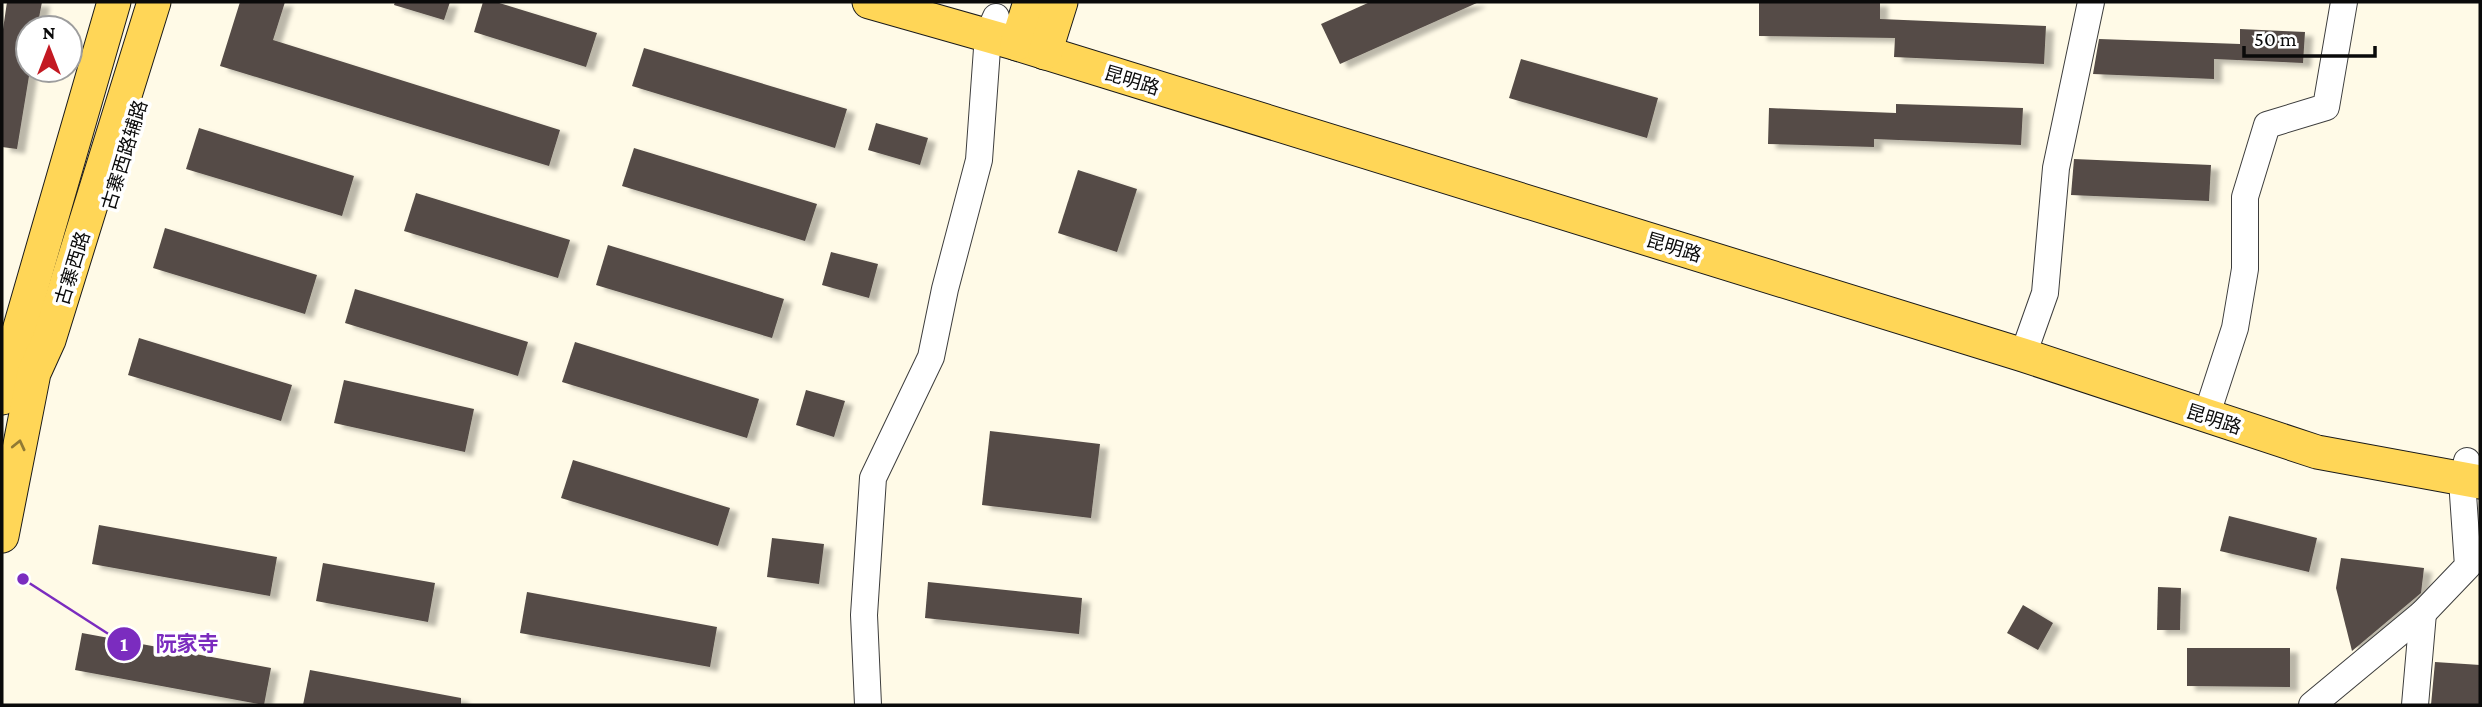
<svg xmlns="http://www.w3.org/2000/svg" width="2482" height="707" font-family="'Crimson Pro','Noto Sans SC',serif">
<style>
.building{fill:#544b46;filter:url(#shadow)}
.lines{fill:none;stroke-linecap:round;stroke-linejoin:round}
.minor-casing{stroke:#3d3d3d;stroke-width:28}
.major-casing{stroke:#1b1b1b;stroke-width:35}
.minor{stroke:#fff;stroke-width:26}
.major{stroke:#ffd657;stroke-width:33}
.oneway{stroke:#917a34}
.labels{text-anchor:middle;stroke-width:7;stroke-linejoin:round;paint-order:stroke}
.street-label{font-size:19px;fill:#0a0a0a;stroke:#fff}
.leader{fill:none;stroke:#7b2cbf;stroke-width:2.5}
.callout-dot{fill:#7b2cbf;stroke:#fff;stroke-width:2.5}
.mark-label{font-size:21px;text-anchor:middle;font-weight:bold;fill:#fff}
.callout-label{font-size:21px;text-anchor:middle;font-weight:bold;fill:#7b2cbf;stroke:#fff;stroke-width:7;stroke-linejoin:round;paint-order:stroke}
</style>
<defs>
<filter id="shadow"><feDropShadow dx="8" dy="4.5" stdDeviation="2" flood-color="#0004"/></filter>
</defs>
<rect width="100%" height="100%" fill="#fffae7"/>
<!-- building -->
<g class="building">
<polygon points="7,2 42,2 37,28 28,28 28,70 30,70 17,149 2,147 2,36"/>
<polygon points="240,2 285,2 273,40 560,130 549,166 220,66"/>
<polygon points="395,2 450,2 444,20 394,5"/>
<polygon points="483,2 496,2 597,33 586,67 474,32"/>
<polygon points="1370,2 1479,2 1340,64 1321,24"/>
<polygon points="1759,2 1880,2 1880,19 2046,26 2044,64 1894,57 1895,38 1759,36"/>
<polygon points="2240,29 2305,32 2303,63 2214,59 2214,79 2093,74 2099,39 2240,44"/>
<polygon points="644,48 847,109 835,148 632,86"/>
<polygon points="1521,59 1658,98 1647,138 1509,98"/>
<polygon points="1896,104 2023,108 2021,145 1874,139 1874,147 1768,144 1769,108 1896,113"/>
<polygon points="876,123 928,138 920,165 868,150"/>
<polygon points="199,128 354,176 342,216 186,169"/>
<polygon points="634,148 817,204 805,241 622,186"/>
<polygon points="2074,159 2211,165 2209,201 2071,195"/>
<polygon points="1078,170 1137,189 1117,252 1058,233"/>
<polygon points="416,193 570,240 558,278 404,231"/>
<polygon points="165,228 317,275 305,314 153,268"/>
<polygon points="608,245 784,299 772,338 596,285"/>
<polygon points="831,252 878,264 869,298 822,285"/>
<polygon points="355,289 528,342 518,376 345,323"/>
<polygon points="139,338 292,385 281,421 128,375"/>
<polygon points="575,342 759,399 747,438 562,382"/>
<polygon points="344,380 474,409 465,452 334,423"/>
<polygon points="806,390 845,401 834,437 796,425"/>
<polygon points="990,431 1100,444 1091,518 982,505"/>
<polygon points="573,460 730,508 718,546 561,498"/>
<polygon points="2229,516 2317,538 2309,572 2220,551"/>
<polygon points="99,525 277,557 270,596 92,564"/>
<polygon points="772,538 824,544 819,584 767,577"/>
<polygon points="2341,558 2424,568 2421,593 2352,651 2336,588"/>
<polygon points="323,563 435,583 428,622 316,601"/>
<polygon points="928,582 1082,598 1079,634 925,618"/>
<polygon points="2158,587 2181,588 2180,630 2157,630"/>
<polygon points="527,592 717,627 710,667 520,633"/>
<polygon points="2023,605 2053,623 2038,650 2007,633"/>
<polygon points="82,633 271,668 264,705 75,670"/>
<polygon points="2187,648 2290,648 2290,687 2187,686"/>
<polygon points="2435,662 2480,665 2480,705 2431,705"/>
<polygon points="310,670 461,698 461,705 303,705"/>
</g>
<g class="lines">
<defs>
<g id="minor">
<polyline points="2023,355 2045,293 2056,168 2091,2"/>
<polyline points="2206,417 2235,328 2245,269 2245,197 2267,125 2326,107 2344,2"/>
<polyline points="868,705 864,615 873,478 931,357 945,289 979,160 988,35 996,17"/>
<polyline points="2312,705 2423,613 2468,566 2462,480 2467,461"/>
<polyline points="2415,705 2423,613"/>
</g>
<g id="major">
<polyline points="869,2 1017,44 2023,355 2317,452 2480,482"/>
<polyline points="1017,44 1030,2"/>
<polyline points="1045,53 1061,2"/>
<polyline points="2,398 18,334 114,2"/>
<polyline points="2,536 34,373 49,340 154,2"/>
</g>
</defs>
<!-- minor casing -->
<use href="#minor" class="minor-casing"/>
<!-- major casing -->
<use href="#major" class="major-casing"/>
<!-- minor -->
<use href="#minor" class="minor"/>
<!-- major -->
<use href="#major" class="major"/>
</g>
<!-- one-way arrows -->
<defs><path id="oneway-chevron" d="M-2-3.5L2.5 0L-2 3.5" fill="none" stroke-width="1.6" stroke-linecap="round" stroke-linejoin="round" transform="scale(1.75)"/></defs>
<use class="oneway" href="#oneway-chevron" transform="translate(19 445) rotate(-77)"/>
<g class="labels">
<!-- street labels -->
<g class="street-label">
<text transform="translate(1132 80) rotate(17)" y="7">昆明路</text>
<text transform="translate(124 155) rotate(-73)" y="7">古寨西路辅路</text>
<text transform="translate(1674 247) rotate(17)" y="7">昆明路</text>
<text transform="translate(72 268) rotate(-73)" y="7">古寨西路</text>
<text transform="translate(2214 419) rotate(18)" y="7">昆明路</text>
</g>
</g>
<!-- callouts -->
<path class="leader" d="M23 579L124 644"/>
<g class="callout-dot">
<circle cx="23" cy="579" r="7"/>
<circle cx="124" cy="644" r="18"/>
</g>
<g class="mark-label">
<text x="124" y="651">1</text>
</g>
<g class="callout-label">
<text x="187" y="651">阮家寺</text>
</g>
<!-- border -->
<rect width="2482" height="707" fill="none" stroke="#0a0a0a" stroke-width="7"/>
<!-- north arrow -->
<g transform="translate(49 49)"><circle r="33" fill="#ffffff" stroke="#9d9d9d" stroke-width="2"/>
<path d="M0-5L12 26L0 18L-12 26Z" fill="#c31922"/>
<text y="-10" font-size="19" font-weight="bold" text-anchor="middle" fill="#0a0a0a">N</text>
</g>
<!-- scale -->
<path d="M2244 46v10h131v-10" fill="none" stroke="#0a0a0a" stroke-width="3.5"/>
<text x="2254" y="46" font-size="21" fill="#0a0a0a" stroke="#ffffff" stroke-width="5" paint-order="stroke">50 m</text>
</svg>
